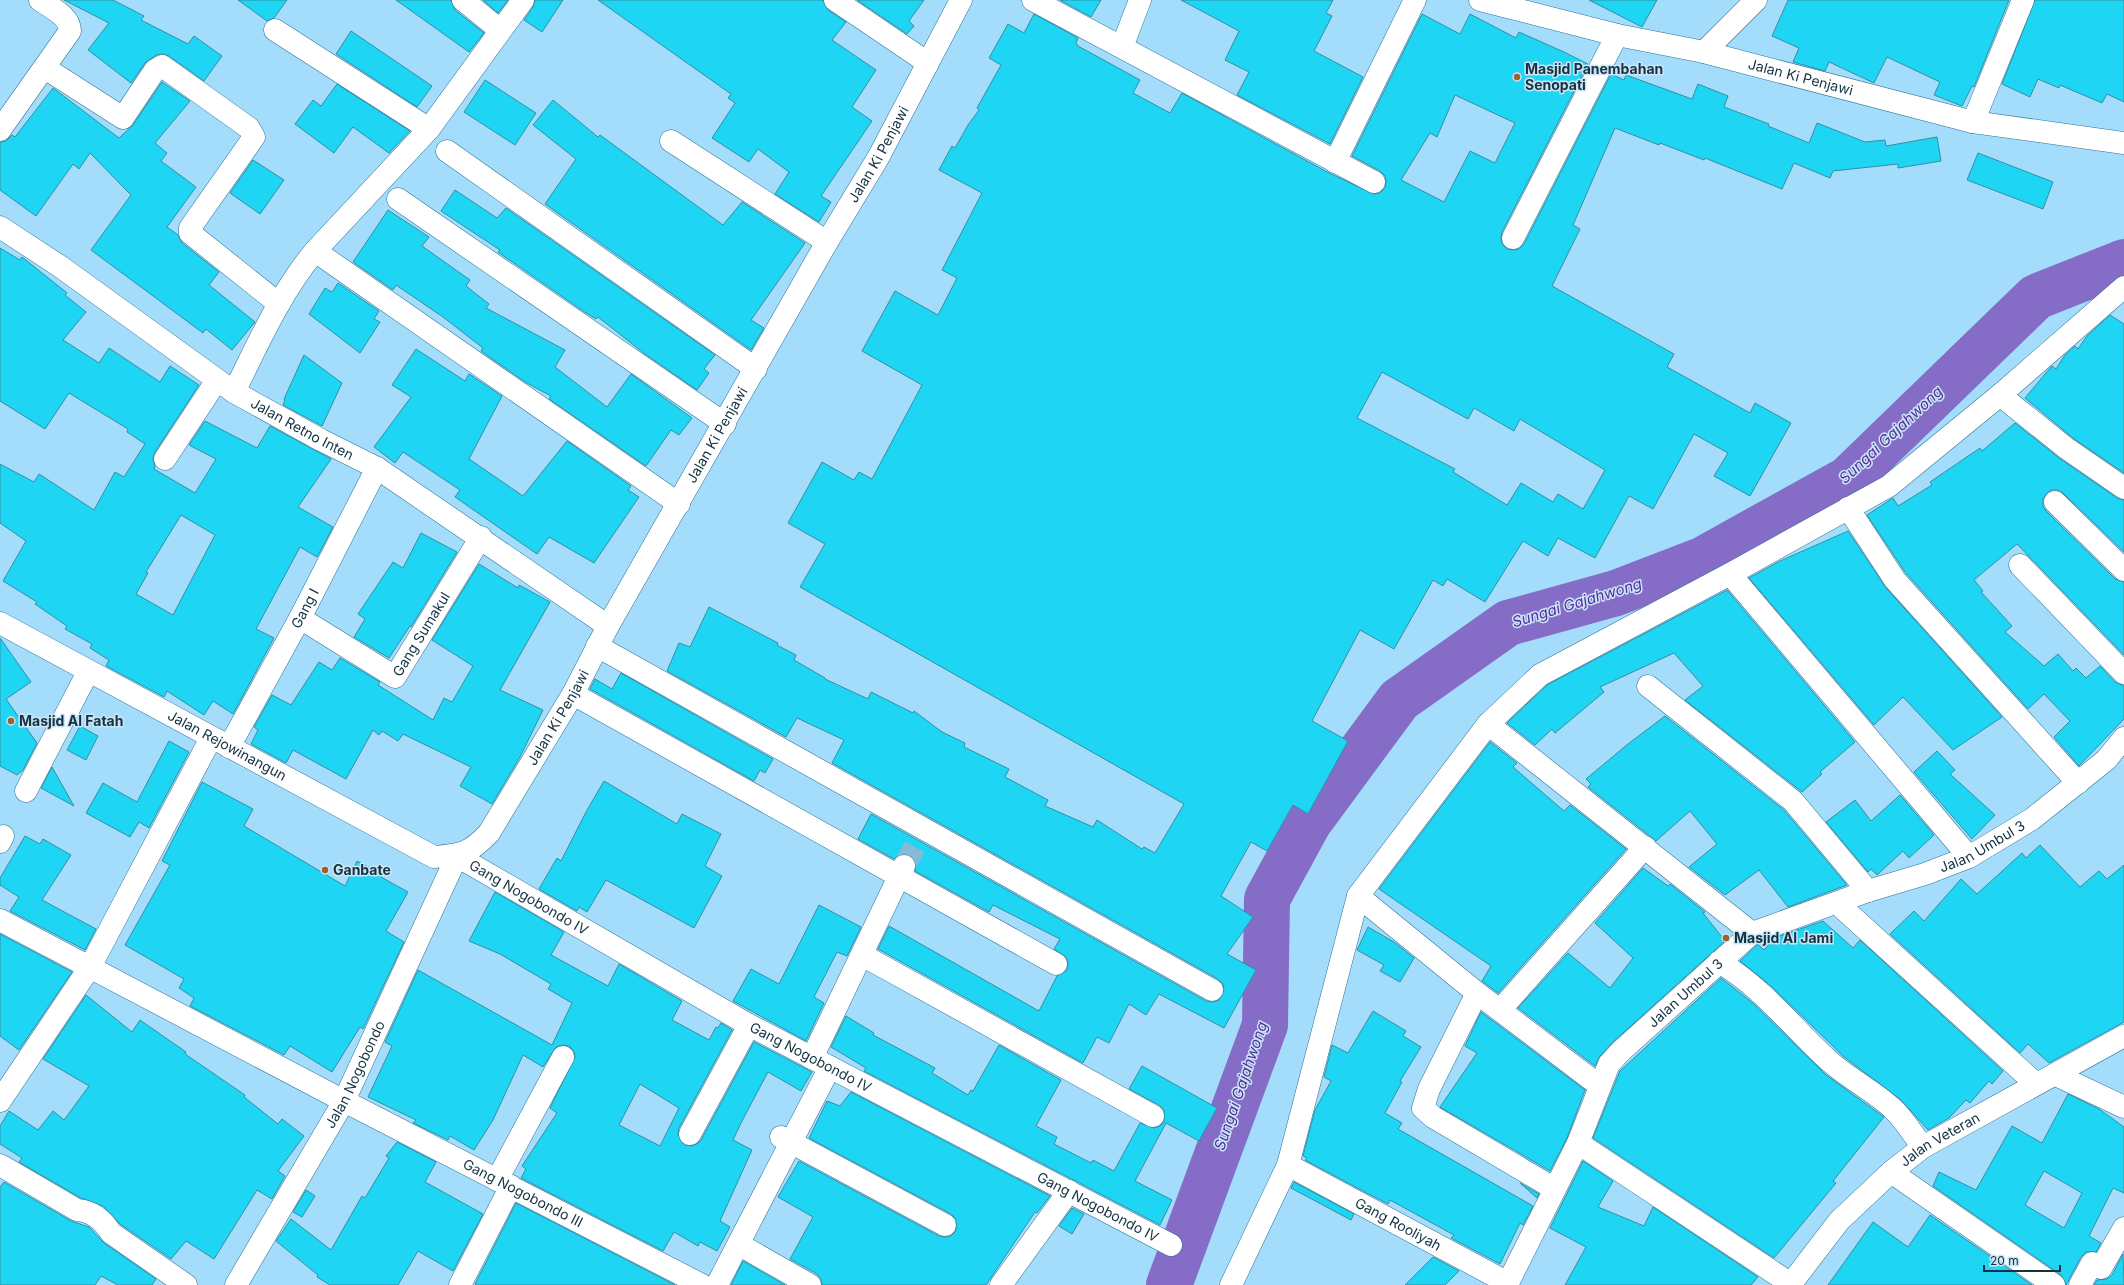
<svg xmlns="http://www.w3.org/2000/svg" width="2124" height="1285" font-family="Inter,sans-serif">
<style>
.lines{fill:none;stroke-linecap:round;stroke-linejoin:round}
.river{stroke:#846cc7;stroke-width:46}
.building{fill:#1ed5f4;stroke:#3190a3;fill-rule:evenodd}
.street-tunnel{stroke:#87bad7;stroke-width:22;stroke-dasharray:22 11;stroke-linecap:butt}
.street-casing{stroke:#2b7498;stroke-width:23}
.secondary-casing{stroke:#2b7498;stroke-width:23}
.street{stroke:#fff;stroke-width:22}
.secondary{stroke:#fff;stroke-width:22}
.poi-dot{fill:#a15e2e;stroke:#cae5f5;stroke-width:1.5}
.labels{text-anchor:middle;stroke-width:3;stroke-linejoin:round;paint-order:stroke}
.poi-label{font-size:14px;font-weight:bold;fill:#143242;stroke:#cae5f5;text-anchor:start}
.street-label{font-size:14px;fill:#143242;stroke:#cae5f5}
.water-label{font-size:15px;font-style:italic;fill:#542e9b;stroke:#cae5f5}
</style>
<rect width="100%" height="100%" fill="#a4dcfc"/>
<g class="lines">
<!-- river -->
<polyline class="river" points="1169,1285 1265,1025 1267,899 1309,822 1399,700 1508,623 1616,593 1702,560 1848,479 2036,297 2124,262"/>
</g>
<!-- building -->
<g class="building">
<polygon points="64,0 113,0 144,16 141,20 188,44 194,36 222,56 204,81 169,56 163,54 156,55 145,63 131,83 88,50 109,23"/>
<polygon points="238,0 287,0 274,18 267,21"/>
<polygon points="396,0 451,0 455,10 484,33 469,52"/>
<polygon points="483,0 508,0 498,13"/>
<polygon points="535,0 563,0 542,32 524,20 533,7"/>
<polygon points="598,0 823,0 828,10 846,22 832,40 876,70 852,107 872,121 821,196 831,202 819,222 775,194 789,172 758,149 749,162 712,138 735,103 728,98 731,94"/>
<polygon points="857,0 924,0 909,21 914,26 907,34"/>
<polygon points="1060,0 1101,0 1091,17"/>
<polygon points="1181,0 1333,0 1326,13 1332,16 1314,51 1363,77 1330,144 1237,95 1249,72 1225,60 1239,31"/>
<polygon points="1589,0 1657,0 1642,27"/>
<polygon points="1788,0 2009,0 1974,87 1972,86 1962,106 1934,95 1940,82 1887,57 1874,83 1829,62 1825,71 1793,62 1799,48 1772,36"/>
<polygon points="2035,0 2124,0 2124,102 2107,94 2102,103 2060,85 2059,88 2038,79 2030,97 2002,84"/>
<path d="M1034,14L1078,38L1076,43L1078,46L1140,80L1133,93L1170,113L1182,93L1329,173L1374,194L1380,193L1385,188L1386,182L1385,176L1380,171L1352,156L1422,14L1460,34L1470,14L1516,38L1519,32L1564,52L1588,64L1502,232L1501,238L1502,244L1507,249L1513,250L1519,249L1524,244L1611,74L1624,80L1626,75L1692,99L1698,84L1728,96L1724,107L1769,124L1768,126L1809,143L1817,123L1865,142L1885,140L1886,146L1937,137L1941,161L1898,168V164L1833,171L1830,178L1794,163L1782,189L1705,158L1704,160L1660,143L1659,145L1615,128L1573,225L1580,229L1552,286L1674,354L1667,367L1750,413L1755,403L1791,423L1750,496L1714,476L1728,453L1694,434L1653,509L1629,496L1595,558L1558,538L1548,556L1523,541L1485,602L1447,579L1443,586L1433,580L1394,649L1360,630L1312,721L1348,741L1308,814L1293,805L1267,851L1251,842L1221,896L1253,917L1227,954L1256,970L1224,1028L1159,994L1146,1015L1129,1004L1109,1043L1097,1037L1083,1063L878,949L889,926L1039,1011L1057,976L1067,970L1068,964L1066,957L1054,949L1060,939L993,905L989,912L915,871L916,865L910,855L903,854L894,859L858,839L871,814L1206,1001L1213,1002L1219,1000L1224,990L1223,984L1218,979L832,763L844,740L797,718L786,737L667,671L679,643L690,647L709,607L778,643L777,645L796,655L794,660L825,678V679L868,699L871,692L913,713L914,711L942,732L965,743L964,747L1009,769L1005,777L1048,800L1045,806L1093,827L1097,820L1142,849L1144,847L1155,853L1184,804L800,587L825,544L788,523L822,462L854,480L859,472L872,479L922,385L862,351L895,291L938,315L957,278L942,270L982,193L939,170L952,146L955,148L968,125L979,110L977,108L1001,65L989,58L1008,24L1024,33ZM1455,95L1515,123L1495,163L1470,151L1444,202L1401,180L1430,133L1437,137ZM1382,372L1468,419L1474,408L1514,431L1520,419L1605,470L1583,509L1558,494L1553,502L1521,483L1507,505L1453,472L1455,469L1357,418Z"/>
<polygon points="351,31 432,86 417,107 336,54"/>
<polygon points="485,80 536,113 515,145 464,112"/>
<polygon points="162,82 190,101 155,143 167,153 161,161 196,187 167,227 178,235 182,243 219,272 209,285 255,322 232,350 206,329 203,333 91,250 131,195 90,153 79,169 73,164 36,216 0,190 0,142 6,141 12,135 15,137 53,88 119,138 133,125"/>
<polygon points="337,84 410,131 389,153 353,127 334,153 295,124 313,100 321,106"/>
<polygon points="553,100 598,137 600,135 723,225 742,202 805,243 751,320 764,328 751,350 545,204 576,159 533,125"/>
<polygon points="1978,153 2053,182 2043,209 1967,180"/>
<polygon points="253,160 284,180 260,214 230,193"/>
<polygon points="455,190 497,218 506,208 715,355 704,369 709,373 697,390 645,354 598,317 596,319 583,311 498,252 500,250 441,211"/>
<polygon points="388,210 429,237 422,246 470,280 466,286 489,304 486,308 565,350 555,367 607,407 631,374 692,418 679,435 671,430 646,466 549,399 551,396 525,382 481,351 483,348 443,317 396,285 393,290 353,262"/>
<path d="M0,248L20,260L22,257L67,293L65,295L86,312L63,340L99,363L109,348L160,382L170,366L199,385L155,452L153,459L155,466L154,469L195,493L216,459L189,445L205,421L257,448L270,426L331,459L298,507L333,527L317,557L300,547L256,629L274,638L233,714L213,701L204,715L167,691L164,697L106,666L109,660L90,648L92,644L65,629L67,626L35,604L37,602L3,581L26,541L0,523V464L34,482L39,474L94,510L115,472L124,477L145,444L127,432L128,429L69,393L45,429L0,401ZM181,515L215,535L173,615L136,594L148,573L146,572Z"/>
<polygon points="338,283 379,311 374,319 380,322 360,353 309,314 325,288 332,292"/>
<polygon points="2110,315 2124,324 2124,473 2073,438 2025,398 2051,367 2052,366 2056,369 2065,355 2075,346 2078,349 2087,336"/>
<polygon points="416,349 465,381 469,374 502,396 469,459 523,496 567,441 631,486 628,490 639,497 594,563 549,537 537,554 455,497 460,490 403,452 395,463 374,447 411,397 392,385"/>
<polygon points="304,355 342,383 322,426 283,405 285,400 284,399"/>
<polygon points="2015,423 2059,458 2117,498 2124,500 2124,552 2063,493 2058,490 2051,490 2046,494 2043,499 2043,506 2046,511 2115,579 2124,582 2124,655 2017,544 1974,580 1983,591 1981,592 2012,626 2005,632 2044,666 2058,654 2073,671 2076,668 2086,678 2100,666 2115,682 2124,686 2124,719 2079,766 2054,737 2070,721 2044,694 2028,709 1905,572 1867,515 1893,498 1898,506 1932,485 1930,482 1980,448 1982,451"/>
<polygon points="1848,531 1886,588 2002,717 1953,750 1903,697 1874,725 1749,578 1780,561"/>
<polygon points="421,533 457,552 411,627 410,626 389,658 354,637 365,619 358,614 393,562 403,568"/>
<polygon points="479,564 518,588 519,585 550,602 500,690 543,710 520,757 492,804 460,786 471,767 403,734 398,741 382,731 379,735 373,730 346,779 293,750 286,763 251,744 258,730 254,727 272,695 291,705 319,662 332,670 340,658 380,682 378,685 433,720 444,698 452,702 473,666 432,640"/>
<polygon points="1727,590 1855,742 1820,772 1822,774 1802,792 1685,700 1703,686 1674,653 1600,687 1604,692 1555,733 1552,729 1535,745 1507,723 1547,685"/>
<polygon points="0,638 31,682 6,699 37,743 23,770 17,775 0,766"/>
<polygon points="621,673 773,759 765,773 760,770 754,781 590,689 595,679 612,689"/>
<polygon points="1665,716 1784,810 1847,885 1788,907 1759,870 1725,895 1689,867 1717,844 1690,811 1656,841 1588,787 1591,784 1586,779 1628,744"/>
<polygon points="80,726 98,736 86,760 67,750"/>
<polygon points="169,741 189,752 149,828 139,822 130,837 86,813 103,783 137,802"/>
<polygon points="1490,742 1517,763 1513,767 1564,811 1570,805 1626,849 1498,993 1482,981 1491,966 1379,889"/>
<polygon points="1937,751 1955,770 1950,774 1995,815 1972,839 1914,772"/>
<polygon points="52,767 74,806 41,788"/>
<polygon points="604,781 677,824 682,814 721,834 705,866 722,876 694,928 606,880 587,912 579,907 577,911 539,889 557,858 561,861 586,812"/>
<polygon points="202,782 253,809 244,826 345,886 357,861 382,874 381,877 408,892 386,931 404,942 363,1029 360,1027 332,1072 290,1046 284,1055 190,1006 194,998 179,988 184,979 125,945 170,865 162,861"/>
<polygon points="1900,795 1934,835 1909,858 1903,851 1877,875 1871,869 1868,872 1826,822 1855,800 1871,821"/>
<polygon points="25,836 40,844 43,839 71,855 42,900 96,929 85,950 10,911 19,897 0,885 0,878"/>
<polygon points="2040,845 2080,887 2099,871 2107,879 2124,865 2124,1022 2049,1063 2028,1044 2020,1053 1890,934 1914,911 1924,921 1961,879 1977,894 2022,853 2026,858"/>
<polygon points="1643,868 1668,886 1670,884 1705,912 1703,913 1725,941 1613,1042 1600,1056 1595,1066 1518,1008 1568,953 1610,988 1633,958 1595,923"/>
<path d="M495,892L564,932L551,955L608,986L619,964L682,1001L672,1020L709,1040L716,1027L718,1028L721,1023L732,1030L679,1128L678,1135L684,1145L691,1146L697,1144L701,1140L754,1042L812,1072L801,1091L768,1072L742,1121L733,1140L752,1150L720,1221L730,1227L717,1251L700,1242L698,1246L674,1232L663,1251L521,1178L526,1169L522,1166L557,1113L550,1108L575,1057L574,1051L569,1046L562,1045L556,1047L543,1067L523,1055L493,1120L474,1150L450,1136L448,1140L413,1123L416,1120L368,1097L392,1046L385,1042L418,970L552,1045L572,1003L548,989L551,984L500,954L469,941ZM640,1084L679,1108L660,1146L619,1125Z"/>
<polygon points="819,905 861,927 847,956 837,952 814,997 824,1003 806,1041 733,1001 751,969 779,984"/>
<polygon points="1823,921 1853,948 1860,940 2003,1071 1992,1084 1989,1081 1970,1103 1966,1100 1949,1118 1928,1130 1901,1100 1843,1056 1771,986 1740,961 1758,944 1764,950 1774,938"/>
<polygon points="1368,927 1394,942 1414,958 1400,982 1380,971 1384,965 1357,950"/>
<polygon points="0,934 72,972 19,1050 0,1036"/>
<polygon points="1721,978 1754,1004 1826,1075 1884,1117 1833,1181 1836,1183 1774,1258 1593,1138 1620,1071"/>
<polygon points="86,995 132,1032 140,1020 186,1052 185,1054 245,1095 244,1097 278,1124 282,1119 304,1136 278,1171 285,1176 272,1199 257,1190 214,1259 186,1241 171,1259 120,1224 103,1206 81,1198 19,1162 22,1158 0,1144 0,1126 9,1111 38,1130 53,1111 64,1120 89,1086 43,1059"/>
<polygon points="1373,1011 1406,1031 1403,1036 1421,1047 1400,1081 1402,1082 1385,1113 1402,1123 1398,1129 1533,1206 1523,1225 1520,1223 1500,1264 1451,1238 1454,1235 1390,1200 1388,1204 1365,1192 1305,1160 1307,1158 1303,1156 1315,1110 1331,1081 1324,1077 1332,1045 1348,1053"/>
<polygon points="1481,1012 1585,1090 1567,1138 1550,1171 1440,1107 1477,1053 1465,1046"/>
<polygon points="846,1016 874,1033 873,1035 935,1068 932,1073 968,1095 971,1090 973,1091 999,1045 1061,1080 1036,1126 1057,1137 1054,1144 1091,1163 1093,1160 1114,1171 1140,1123 1154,1128 1160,1126 1164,1122 1164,1110 1159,1105 1129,1089 1142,1066 1217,1108 1199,1141 1166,1123 1135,1181 1172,1200 1160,1225 864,1071 866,1068 831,1047"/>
<polygon points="851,1092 1050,1196 1037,1213 1035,1212 986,1285 822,1285 821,1279 817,1274 790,1259 813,1217 778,1197 799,1161 939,1236 945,1237 951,1236 956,1231 956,1219 951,1214 809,1138 827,1101 840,1106"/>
<path d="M2068,1094L2099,1109L2124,1127V1193L2113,1188L2089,1236L2101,1243L2096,1252H2086L2081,1257L2066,1285L2061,1275L1933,1186L1939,1172L1976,1190L2012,1126L2042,1143ZM2044,1171L2082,1193L2064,1228L2025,1205Z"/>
<polygon points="397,1142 436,1162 425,1182 483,1214 453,1271 418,1251 398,1285 330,1285 317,1277 318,1275 276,1241 291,1219 331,1250 362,1196 365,1198 389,1158 386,1156"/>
<polygon points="1583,1161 1613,1181 1598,1207 1644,1226 1653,1207 1758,1277 1751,1285 1565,1285 1586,1247 1550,1228"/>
<polygon points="4,1182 71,1221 89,1227 104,1243 156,1279 152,1285 118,1285 101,1276 95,1285 0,1285 0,1187"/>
<polygon points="1294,1182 1354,1214 1351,1220 1291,1188"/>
<polygon points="1520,1183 1539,1194 1537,1198"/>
<polygon points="306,1190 315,1196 302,1217 293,1212"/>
<polygon points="516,1203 675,1285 477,1285 475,1284"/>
<polygon points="1072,1208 1084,1214 1072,1234 1059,1226"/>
<polygon points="1930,1215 2032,1285 1828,1285 1873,1222 1908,1247"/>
<polygon points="2123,1254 2124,1285 2094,1285 2097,1280 2107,1279 2112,1275"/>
<polygon points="1433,1257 1459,1271 1445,1285 1405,1285"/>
<polygon points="743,1261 785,1285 731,1285"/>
</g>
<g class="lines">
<!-- street-tunnel -->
<polyline class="street-tunnel" points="904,866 917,843"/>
<defs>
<g id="street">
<polyline points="463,0 500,30"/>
<polyline points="523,0 429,129 315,251 679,504"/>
<polyline points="835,0 928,63"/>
<polyline points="1033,0 1374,182"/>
<polyline points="275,30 429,129"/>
<polyline points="1122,47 1140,0"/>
<polyline points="1704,52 1756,0"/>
<polyline points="45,68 123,118 155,70 162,66 249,128 254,137 190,228 190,233 279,304"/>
<polyline points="1973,122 2023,0"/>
<path d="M0,130L70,31C70,16 51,8 40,0"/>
<polyline points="671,141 827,242"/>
<polyline points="447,151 756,369"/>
<polyline points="1335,162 1415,0"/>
<polyline points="398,199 725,424"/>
<path id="s1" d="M0,227L61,267L234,392L321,440L377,468L608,626"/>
<polyline points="1513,238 1617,35"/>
<path d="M234,392C258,344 280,293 315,251"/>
<polyline points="2000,395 2066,448 2124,488"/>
<polyline points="165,459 217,380"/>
<polyline points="2055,502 2124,570"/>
<polyline points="1848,508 1895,580 2078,783"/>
<polyline points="2020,565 2124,673"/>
<polyline points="1730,574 1969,857"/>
<path id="s2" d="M300,618L395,677L481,537"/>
<polyline points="597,646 1212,990"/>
<polyline points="1648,686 1793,801 1868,891"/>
<polyline points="573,694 1056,964"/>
<polyline points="1488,724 1752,933"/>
<path id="s3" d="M229,747L300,618L377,468"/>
<polyline points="26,791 88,672"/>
<polyline points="0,842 3,836"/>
<polyline points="1358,896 1477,993 1600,1086"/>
<polyline points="1837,903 2036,1084"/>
<path id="s4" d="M0,920L344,1101L702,1285"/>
<polyline points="862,955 1153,1116"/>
<path d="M1719,962C1762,987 1791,1026 1827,1059C1847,1078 1873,1090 1893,1109C1904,1119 1913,1135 1923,1147"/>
<polyline points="1477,993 1429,1089 1423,1108 1433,1117 1555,1189"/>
<polyline points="1500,1010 1645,847"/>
<polyline points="812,1058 904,866"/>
<polyline points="2056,1075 2124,1107"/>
<polyline points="0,1101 90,967 211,738"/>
<polyline points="690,1134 749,1025"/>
<polyline points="781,1137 945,1225"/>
<polyline points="1578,1143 1791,1284"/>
<path d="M0,1165L77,1210C92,1211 103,1220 111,1233L186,1285"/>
<path id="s5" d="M1288,1165L1508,1283"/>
<polyline points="1891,1172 2054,1285"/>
<polyline points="497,1180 563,1057"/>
<polyline points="740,1245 810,1285"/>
<path id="s6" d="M236,1285L344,1101L457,856L749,1025L1171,1245"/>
<polyline points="460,1285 511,1186"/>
<polyline points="717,1285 830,1067"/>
<polyline points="1001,1285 1069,1191"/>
<polyline points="1231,1285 1288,1165 1358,896 1488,724 1540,675 1730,574 1889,486 2000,395 2124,287"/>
<path id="s7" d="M1507,1285L1578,1143L1609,1064L1621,1051L1752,933L1868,891L1925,874L1969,857L2032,819L2106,760L2124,738"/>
<polyline points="2080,1285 2092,1263 2101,1268 2124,1228"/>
</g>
<g id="secondary">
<path id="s8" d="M1480,0L1617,35L1704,52L1973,122L2124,143"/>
<path id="s9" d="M0,623L434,857C462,855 470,853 489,833L573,694L608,626L827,242L878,158L961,0"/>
<path id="s10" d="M1790,1285L1839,1221L1891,1172L1923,1147L2124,1036"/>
</g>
</defs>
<!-- street casing -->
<use href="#street" class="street-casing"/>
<!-- secondary casing -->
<use href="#secondary" class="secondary-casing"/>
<!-- street -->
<use href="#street" class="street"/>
<!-- secondary -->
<use href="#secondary" class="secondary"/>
</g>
<!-- markers -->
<g class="poi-dot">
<circle cx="1517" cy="77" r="4"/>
<circle cx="11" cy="721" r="4"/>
<circle cx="325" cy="870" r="4"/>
<circle cx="1726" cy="938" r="4"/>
</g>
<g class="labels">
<!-- poi labels -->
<g class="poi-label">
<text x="1525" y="74">Masjid Panembahan<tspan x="1525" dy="16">Senopati</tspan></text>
<text x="19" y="726">Masjid Al Fatah</text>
<text x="333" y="875">Ganbate</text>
<text x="1734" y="943">Masjid Al Jami</text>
</g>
<!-- street labels -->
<g class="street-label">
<text dy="5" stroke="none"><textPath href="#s8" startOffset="330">Jalan Ki Penjawi</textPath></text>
<text dy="5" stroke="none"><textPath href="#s9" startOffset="1338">Jalan Ki Penjawi</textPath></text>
<text dy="5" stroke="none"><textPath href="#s1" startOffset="364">Jalan Retno Inten</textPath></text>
<text dy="5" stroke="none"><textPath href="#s9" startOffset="1014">Jalan Ki Penjawi</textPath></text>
<text dy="5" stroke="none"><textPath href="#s3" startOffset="158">Gang I</textPath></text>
<text dy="5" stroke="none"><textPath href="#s2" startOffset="162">Gang Sumakul</textPath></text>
<text dy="5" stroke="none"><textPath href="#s9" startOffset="690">Jalan Ki Penjawi</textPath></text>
<text dy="5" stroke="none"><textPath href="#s9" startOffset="258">Jalan Rejowinangun</textPath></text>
<text dy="5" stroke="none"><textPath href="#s7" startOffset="684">Jalan Umbul 3</textPath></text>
<text dy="5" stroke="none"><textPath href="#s6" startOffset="566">Gang Nogobondo IV</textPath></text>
<text dy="5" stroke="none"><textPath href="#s7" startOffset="348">Jalan Umbul 3</textPath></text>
<text dy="5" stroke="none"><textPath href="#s6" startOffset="890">Gang Nogobondo IV</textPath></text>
<text dy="5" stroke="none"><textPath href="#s6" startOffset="242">Jalan Nogobondo</textPath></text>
<text dy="5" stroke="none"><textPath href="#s10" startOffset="211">Jalan Veteran</textPath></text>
<text dy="5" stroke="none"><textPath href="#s4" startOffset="590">Gang Nogobondo III</textPath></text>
<text dy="5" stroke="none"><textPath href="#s6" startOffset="1214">Gang Nogobondo IV</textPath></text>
<text dy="5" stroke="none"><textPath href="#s5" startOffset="125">Gang Rooliyah</textPath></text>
</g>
<!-- water labels -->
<g class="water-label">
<text transform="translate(1891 435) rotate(-43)" y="5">Sungai Gajahwong</text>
<text transform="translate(1577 603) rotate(-17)" y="5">Sungai Gajahwong</text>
<text transform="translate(1241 1086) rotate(-71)" y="5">Sungai Gajahwong</text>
</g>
</g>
<!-- scale -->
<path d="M1984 1265v6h76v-6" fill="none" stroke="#143242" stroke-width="2"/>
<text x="1990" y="1265" font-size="12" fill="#143242" stroke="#cae5f5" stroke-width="3" paint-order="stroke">20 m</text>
</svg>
